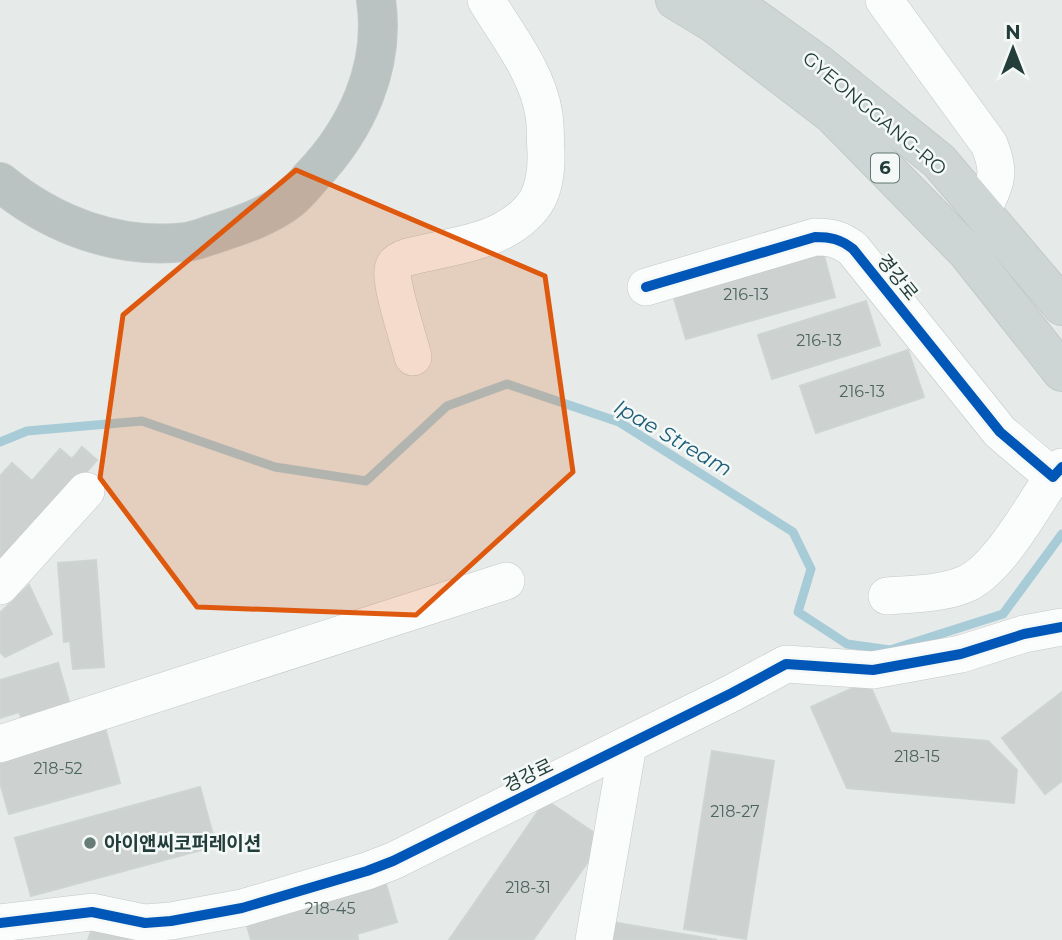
<svg xmlns="http://www.w3.org/2000/svg" width="1062" height="940" font-family="Montserrat,'Noto Sans KR',sans-serif">
<style>
.lines{fill:none;stroke-linecap:round;stroke-linejoin:round}
.stream{stroke:#a8cbd8;stroke-width:9}
.building{fill:#cdd2d0;stroke:#ced4d2;stroke-width:2}
.minor-casing{stroke:#c3c8c6;stroke-width:38}
.major-casing{stroke:#c2cac8;stroke-width:40}
.highway-casing{stroke:#c2cac8;stroke-width:40}
.minor{stroke:#fbfcfc;stroke-width:37}
.major{stroke:#ced6d5;stroke-width:38}
.highway{stroke:#bbc3c2;stroke-width:38}
.cycleway-casing{stroke:#f4f9f7;stroke-width:15}
.cycleway{stroke:#0057b8;stroke-width:10}
.marked{fill:#de580e;fill-opacity:0.2;stroke:#de580e;stroke-width:5;stroke-linejoin:round}
.poi-dot{fill:#677b77;stroke:#f4f9f7;stroke-width:2.5}
.labels{text-anchor:middle;stroke-width:5;stroke-linejoin:round;paint-order:stroke}
.number-label{font-size:16px;fill:#4e6460}
.shield{fill:#f4f9f7;stroke:#627673;stroke-width:2}
.shield-label{font-size:18px;font-weight:bold;fill:#233e3a}
.street-label{font-size:19px;fill:#233e3a;stroke:#f4f9f7}
.poi-label{font-size:19px;font-weight:bold;fill:#233e3a;stroke:#f4f9f7;text-anchor:start}
.water-label{font-size:21px;font-style:italic;fill:#1e5e79;stroke:#f4f9f7}
</style>
<rect width="100%" height="100%" fill="#e6ebe9"/>
<g class="lines">
<!-- stream -->
<polyline class="stream" points="0,442 27,431 142,421 275,467 366,481 447,406 507,384 619,422 793,532 811,569 798,612 847,644 890,650 1003,614 1062,534"/>
</g>
<!-- building -->
<g class="building">
<polygon points="823,252 835,297 686,339 673,295"/>
<polygon points="866,301 880,345 772,379 758,335"/>
<polygon points="908,350 924,397 816,433 800,386"/>
<polygon points="82,447 97,460 0,570 0,476 12,463 32,481 60,449 72,459"/>
<polygon points="96,560 104,667 73,669 70,641 64,642 58,563"/>
<polygon points="29,585 52,634 5,657 0,652 0,613"/>
<polygon points="58,663 71,708 23,722 19,712 0,718 0,680"/>
<polygon points="868,681 891,733 988,741 1017,770 1014,803 847,788 811,707"/>
<polygon points="1062,692 1062,781 1045,794 1002,738"/>
<polygon points="104,724 120,783 9,814 0,783 0,753"/>
<polygon points="712,751 774,761 746,939 684,929"/>
<polygon points="200,787 216,846 31,896 15,838"/>
<polygon points="546,800 593,832 590,859 533,940 449,940"/>
<polygon points="383,874 397,922 357,934 358,939 355,940 251,940 244,915"/>
<polygon points="96,918 159,940 88,940"/>
<polygon points="612,922 717,940 608,940"/>
</g>
<g class="lines">
<defs>
<g id="minor">
<path d="M884,0L989,144C1002,176 995,182 982,212"/>
<path d="M646,287L815,237C831,237 840,239 853,249L1000,432L1053,477L1062,467"/>
<path d="M413,357C409,340 390,284 393,270C394,262 401,259 408,257C439,249 474,245 502,231C537,212 547,191 546,152C545,140 546,127 544,115C538,73 507,35 486,0"/>
<polyline points="0,586 86,491"/>
<path d="M887,596C912,594 940,594 963,585C997,573 1032,507 1053,477"/>
<polyline points="0,744 506,581"/>
<polyline points="0,923 92,912 145,923 171,921 242,908 367,871 393,861 732,693 786,664 873,670 961,654 1024,634 1062,627"/>
<polyline points="594,940 628,745"/>
</g>
<g id="major">
<polyline points="675,0 713,23 833,115 967,252 1062,372"/>
<polyline points="729,0 820,65 939,161 1062,306"/>
</g>
<path id="highway" d="M0,182C52,225 118,250 186,242C196,241 207,236 217,233C242,225 268,216 289,200C297,194 304,185 311,177C356,130 386,67 376,0"/>
</defs>
<!-- minor casing -->
<use href="#minor" class="minor-casing"/>
<!-- major casing -->
<use href="#major" class="major-casing"/>
<!-- highway casing -->
<use href="#highway" class="highway-casing"/>
<!-- minor -->
<use href="#minor" class="minor"/>
<!-- major -->
<use href="#major" class="major"/>
<!-- highway -->
<use href="#highway" class="highway"/>
<defs>
<g id="cycleway">
<path d="M646,287L815,237C831,237 840,239 853,249L1000,432L1053,477L1062,467"/>
<polyline points="0,923 92,912 145,923 171,921 242,908 367,871 393,861 732,693 786,664 873,670 961,654 1024,634 1062,627"/>
</g>
</defs>
<!-- cycleway casing -->
<use href="#cycleway" class="cycleway-casing"/>
<!-- cycleway -->
<use href="#cycleway" class="cycleway"/>
</g>
<!-- marked area -->
<path class="marked" d="M296,170L545,276L573,472L416,615L197,607L100,478L123,315Z"/>
<!-- markers -->
<circle class="poi-dot" cx="90" cy="843" r="7"/>
<g class="labels">
<!-- number labels -->
<g class="number-label">
<text x="746" y="300">216-13</text>
<text x="819" y="346">216-13</text>
<text x="862" y="397">216-13</text>
<text x="917" y="762">218-15</text>
<text x="58" y="774">218-52</text>
<text x="735" y="817">218-27</text>
<text x="528" y="893">218-31</text>
<text x="330" y="914">218-45</text>
</g>
<!-- shield labels -->
<rect class="shield" x="871" y="153.5" width="28" height="29" rx="5"/>
<g class="shield-label">
<text x="885" y="174">6</text>
</g>
<!-- street labels -->
<g class="street-label">
<text transform="translate(875 113) rotate(40)" y="7">GYEONGGANG-RO</text>
<text transform="translate(898 277) rotate(51)" y="7">경강로</text>
<text transform="translate(528 775) rotate(-26)" y="7">경강로</text>
</g>
<!-- poi labels -->
<g class="poi-label">
<text x="104" y="850">아이앤씨코퍼레이션</text>
</g>
<!-- water labels -->
<g class="water-label">
<text transform="translate(673 438) rotate(30)" y="7">Ipae Stream</text>
</g>
</g>
<!-- north arrow -->
<g transform="translate(1013 49)" stroke="#f4f9f7" stroke-width="5" paint-order="stroke">
<path d="M0-5L12 26L0 18L-12 26Z" fill="#233e3a"/>
<text y="-10" font-size="19" font-weight="bold" text-anchor="middle" fill="#233e3a">N</text>
</g>
</svg>
